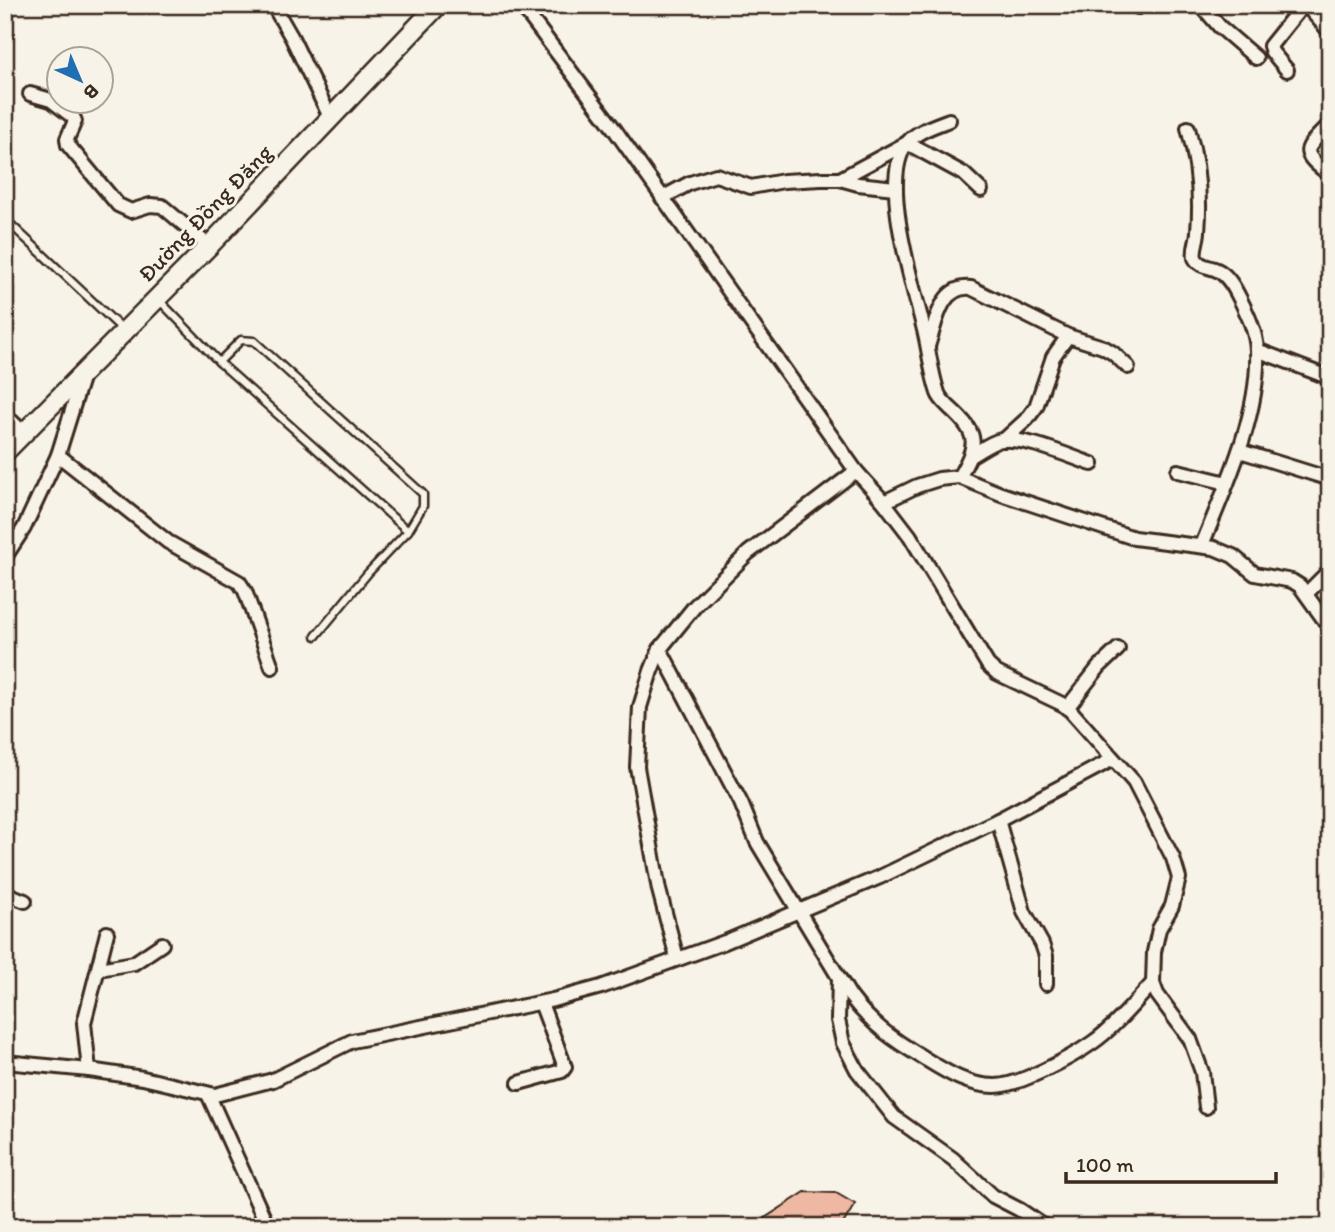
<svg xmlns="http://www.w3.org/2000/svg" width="1335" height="1232" font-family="Itim,sans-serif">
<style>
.building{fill:#eeb8a2;stroke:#3b2a1e;stroke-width:2}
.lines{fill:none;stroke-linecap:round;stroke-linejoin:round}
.lane-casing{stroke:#3b2a1e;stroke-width:11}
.street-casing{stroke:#3b2a1e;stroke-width:18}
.secondary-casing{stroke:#3b2a1e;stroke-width:23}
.lane{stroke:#f7f3e8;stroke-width:6}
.street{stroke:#f7f3e8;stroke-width:12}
.secondary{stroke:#f7f3e8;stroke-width:18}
.labels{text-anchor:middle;stroke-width:6;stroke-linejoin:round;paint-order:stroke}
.street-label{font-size:23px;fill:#3b2a1e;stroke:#f7f3e8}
</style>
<rect width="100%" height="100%" fill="#f7f3e8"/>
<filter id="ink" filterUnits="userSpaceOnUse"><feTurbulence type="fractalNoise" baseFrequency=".0143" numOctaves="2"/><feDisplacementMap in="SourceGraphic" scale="14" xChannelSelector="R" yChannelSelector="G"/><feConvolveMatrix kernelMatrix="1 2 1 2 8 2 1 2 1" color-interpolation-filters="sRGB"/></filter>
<g filter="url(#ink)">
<!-- building -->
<polygon class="building" points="805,1192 836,1193 855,1204 841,1227 751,1227"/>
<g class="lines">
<defs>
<g id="lane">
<polyline points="5,219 123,330"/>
<polyline points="158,299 219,362 408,531 368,573 316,636"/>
<polyline points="219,362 241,340 254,341 423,494 423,506 408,531"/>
</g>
<g id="street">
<polyline points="273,5 292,38 330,117"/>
<polyline points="521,5 615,130 856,471 884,502 910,536 988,665 997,673 1062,704 1070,710 1134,782 1173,858 1179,878 1172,906 1159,929 1154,952 1153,983 1157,994 1190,1039 1202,1072 1206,1107"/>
<polyline points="1201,5 1220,27 1256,58"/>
<polyline points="1306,5 1330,32"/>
<polyline points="1138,7 1141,5"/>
<polyline points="1287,70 1272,52 1270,46 1303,5"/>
<polyline points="30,94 51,100 73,117 75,121 67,139 68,145 118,205 131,211 150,205 162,206 209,246"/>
<path d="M949,120C934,126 917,131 907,143C878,180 914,287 924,330C929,350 931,373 938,393C940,399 946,404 951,409C980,435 977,445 959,477"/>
<path d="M1330,124C1304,151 1298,150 1330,175"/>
<path d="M1188,128C1197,160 1201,197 1198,231C1198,240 1193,248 1195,258C1200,267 1208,266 1217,270C1228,275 1235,289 1240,299C1248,315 1256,332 1257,350C1260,414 1226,486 1202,545"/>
<polyline points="840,179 907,143 964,174 981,190"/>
<polyline points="662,198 690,183 716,175 751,187 784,181 821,179 840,179 858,184 895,188"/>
<path d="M928,346C936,323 940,285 971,288L1068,336L1103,347L1113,353L1128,367"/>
<polyline points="1257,350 1330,378"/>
<polyline points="5,415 25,434"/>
<polyline points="1004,440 1027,419 1036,407 1053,357 1068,336"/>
<polyline points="1240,451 1330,479"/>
<polyline points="58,455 168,542 239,582 245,591 272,667"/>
<path d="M972,455C981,450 991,442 1001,440C1026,437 1068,456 1092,464"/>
<polyline points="1178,471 1227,483"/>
<polyline points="884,502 917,486 939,479 959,477 1001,494 1134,538 1214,548 1233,556 1255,574 1292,581 1300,586 1330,628"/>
<polyline points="5,557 24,528 58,455 83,375"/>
<polyline points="1307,593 1330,570"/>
<path d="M660,649L741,803L757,842L850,996C871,1024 892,1039 922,1057C945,1071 967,1086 995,1086C1019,1086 1072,1057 1092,1043C1114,1028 1134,1003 1153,983"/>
<polyline points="1067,708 1099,667 1118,649"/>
<polyline points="998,820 1024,912 1042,944 1046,956 1046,984"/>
<polyline points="5,893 25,901"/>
<polyline points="677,958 659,890 637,767 640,707 651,671 660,649 695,606 748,553 856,471"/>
<polyline points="99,969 134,963 162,944"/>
<polyline points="839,979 838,1020 843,1043 857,1070 894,1117 953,1159 993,1196 1020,1210 1045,1227"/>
<polyline points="5,1062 89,1070 143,1078 215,1095 273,1080 352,1041 553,1000 601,987 725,942 880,877 998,820 1113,759"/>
<polyline points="89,1070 84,1023 107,933"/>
<polyline points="519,1083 562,1071 565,1067 541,1003"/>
<polyline points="208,1094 268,1227"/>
</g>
<polyline id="secondary" points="5,452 209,246 438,5"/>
</defs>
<!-- lane casing -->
<use href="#lane" class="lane-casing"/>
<!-- street casing -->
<use href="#street" class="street-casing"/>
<!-- secondary casing -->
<use href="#secondary" class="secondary-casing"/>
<!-- lane -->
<use href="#lane" class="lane"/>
<!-- street -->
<use href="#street" class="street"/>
<!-- secondary -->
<use href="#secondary" class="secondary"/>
</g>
</g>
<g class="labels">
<!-- street labels -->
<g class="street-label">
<text transform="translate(205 213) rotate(-46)" y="8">Đường Đồng Đăng</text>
</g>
</g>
<!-- margin -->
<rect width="1335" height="1232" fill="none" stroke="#f7f3e8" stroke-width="28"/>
<rect x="14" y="14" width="1307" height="1204" fill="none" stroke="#3b2a1e" stroke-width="2.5" filter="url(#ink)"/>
<!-- north arrow -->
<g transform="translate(80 80) rotate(136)"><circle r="33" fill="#f7f3e8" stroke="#aca397" stroke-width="2"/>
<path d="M0-5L12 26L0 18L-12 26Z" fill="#1f6fb2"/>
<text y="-10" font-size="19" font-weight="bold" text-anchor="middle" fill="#3b2a1e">B</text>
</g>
<!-- scale -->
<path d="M1066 1172v10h210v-10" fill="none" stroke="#3b2a1e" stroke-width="3.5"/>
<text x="1076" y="1172" font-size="21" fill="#3b2a1e" stroke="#f7f3e8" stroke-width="5" paint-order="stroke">100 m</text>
</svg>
